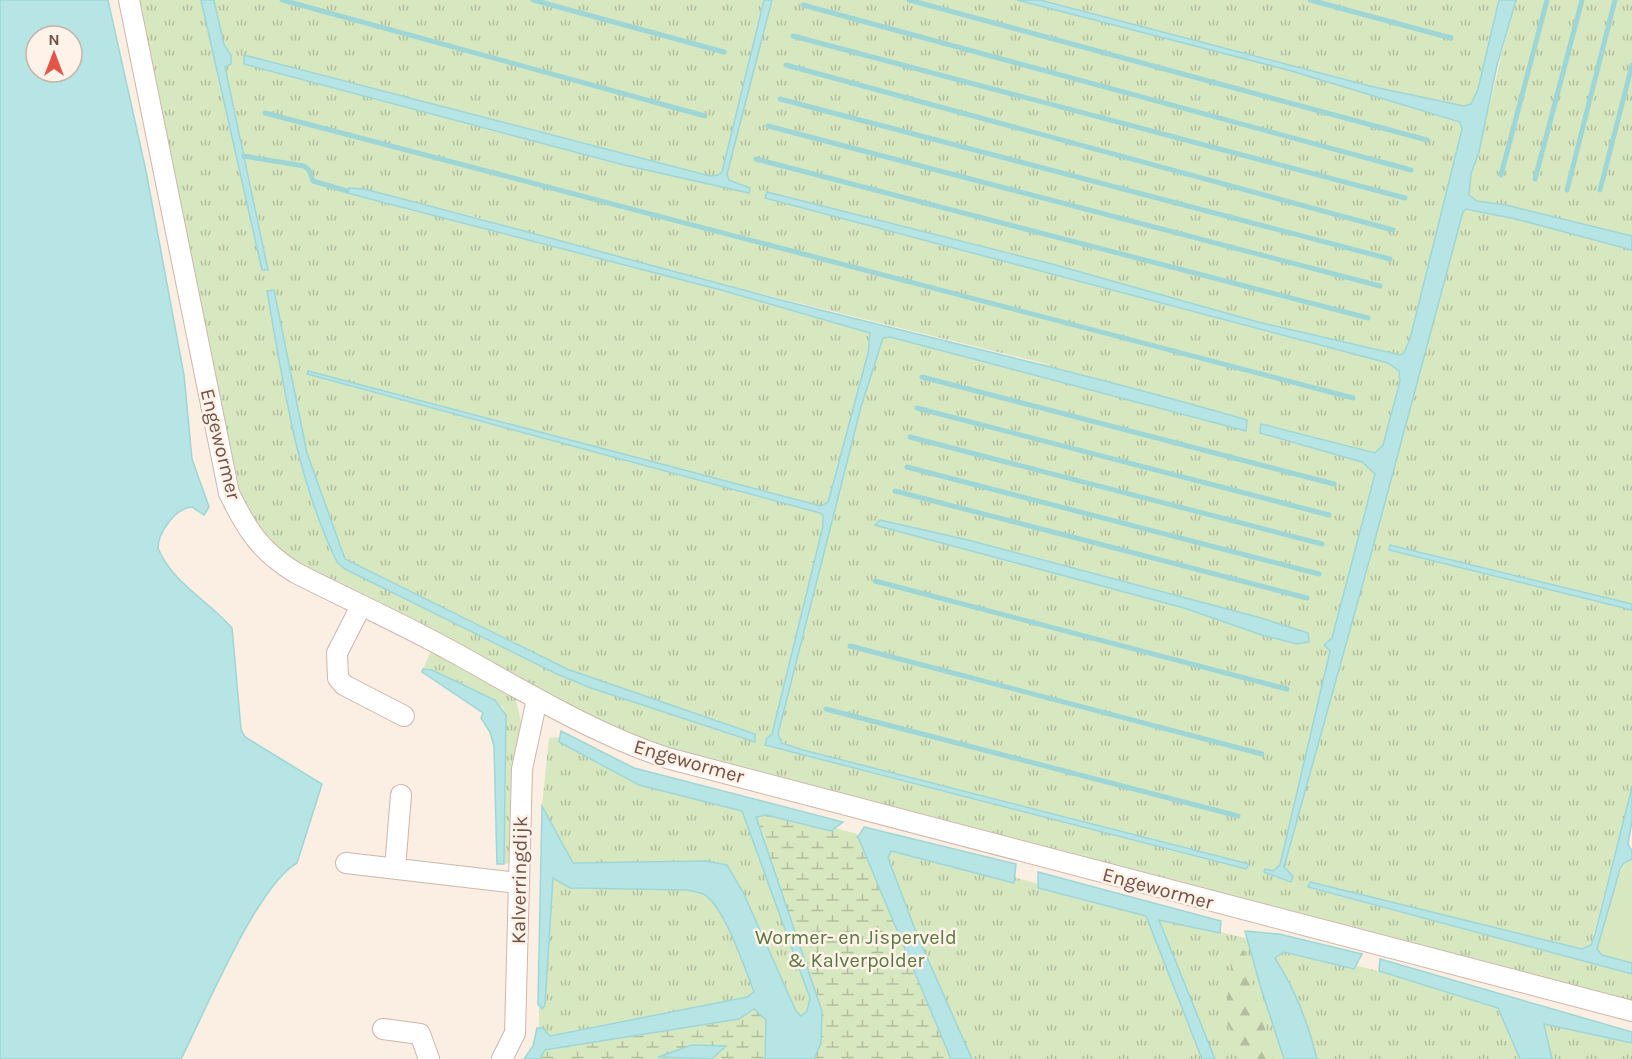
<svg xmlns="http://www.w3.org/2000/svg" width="1632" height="1059" font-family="Karla,sans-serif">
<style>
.grass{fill:url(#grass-tufts);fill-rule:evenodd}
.forest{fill:url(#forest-firs)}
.wetland{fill:url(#wetland-marsh)}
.pitch{fill:#d7e8c1}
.water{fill:#b7e4e4;stroke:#9ed6d6;stroke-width:1.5;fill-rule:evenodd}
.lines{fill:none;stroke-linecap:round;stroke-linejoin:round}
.stream{stroke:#9ed6d6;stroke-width:5}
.minor-casing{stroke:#ceb6ac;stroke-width:22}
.minor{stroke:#fff;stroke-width:20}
.labels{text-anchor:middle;stroke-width:5;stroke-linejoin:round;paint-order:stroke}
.street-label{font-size:20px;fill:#725149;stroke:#fff2e8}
.park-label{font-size:20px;fill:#5a7842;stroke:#fff2e8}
</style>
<defs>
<pattern id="grass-tufts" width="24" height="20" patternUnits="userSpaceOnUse" patternTransform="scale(1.5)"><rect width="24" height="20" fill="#d7e8c1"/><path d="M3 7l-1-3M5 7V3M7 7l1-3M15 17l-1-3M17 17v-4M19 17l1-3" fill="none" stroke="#b3be9f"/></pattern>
<pattern id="forest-firs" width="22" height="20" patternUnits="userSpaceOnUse" patternTransform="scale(1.5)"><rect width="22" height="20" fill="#d7e8c1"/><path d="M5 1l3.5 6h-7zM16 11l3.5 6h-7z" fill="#b3be9f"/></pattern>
<pattern id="wetland-marsh" width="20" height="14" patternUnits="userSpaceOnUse" patternTransform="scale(1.5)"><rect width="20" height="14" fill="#d7e8c1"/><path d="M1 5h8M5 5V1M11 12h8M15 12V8" fill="none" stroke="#b3be9f"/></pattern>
</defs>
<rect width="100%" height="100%" fill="#fbeee2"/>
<!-- grass -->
<g class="grass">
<path d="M137,0H201L262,270L251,186L225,67L231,64L224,45L214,0H764L722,172L719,175L710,176L244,56V64L624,165L749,193L750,188L729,180L727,174L772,0H1017L1288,70L1460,122L1462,129L1410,339L1404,353L1400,355L1258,322L1052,264L767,192L765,198L1388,363L1400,371V381L1383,446L1375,453L1261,424V434L1362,462L1375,474L1332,638L1324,644L1330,650L1280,865L1273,871L1265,869L1293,876L1284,867L1373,547L1463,212L1466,209L1516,219L1632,250V604L1391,545L1390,550L1632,610V787L1591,945L1582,949L1310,882L1309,888L1632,974V1002L675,753L624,735L278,554L240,500ZM349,188L364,189L476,217L620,259L1055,366L890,337L883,338L861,407L798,658L793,670L778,734C782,746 792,746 803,750L1249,864L1246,868L856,769L767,738L772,734L823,526V515L820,513L307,374L308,371L821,506L828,502L833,484L868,353L871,333L721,290L347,193ZM274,290L307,453L345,559L567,669L755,734V742L591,688L557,674L345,569L337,562C296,478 283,382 267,291Z"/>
<polygon points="1040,0 1499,0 1478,89 1471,104 1464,106 1374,87"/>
<path d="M1516,0H1632V236L1506,205L1477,201L1469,195C1467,179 1476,165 1479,150C1492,98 1501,51 1516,0Z"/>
<polygon points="431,651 509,692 516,699 521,722 510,863 504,864 506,715 503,707 433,670 423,669"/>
<polygon points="559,737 633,773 1160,917 1632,1034 1632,1059 766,1059 766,1020 754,1009 753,993 747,997 550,1036 539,1028 539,1006 542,1009 545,1005 552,877 547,816 542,806 549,738"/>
</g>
<!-- forest -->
<polygon class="forest" points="1236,944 1243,948 1273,1059 1240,1059 1239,1045 1224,1018"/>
<!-- wetland -->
<g class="wetland">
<polygon points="765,815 831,831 835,828 868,837 886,902 951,1059 814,1059 821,1043 822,1011 756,817"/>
<polygon points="754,1009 766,1020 765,1059 712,1059 725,1046 692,1045 660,1056 688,1059 540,1059 545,1051 739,1019"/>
</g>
<!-- pitch -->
<polygon class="pitch" points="1628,859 1632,859 1632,963 1601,955 1597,949 1616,879"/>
<!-- water -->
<g class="water">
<path d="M0,0H108L146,171L184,375L192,459L209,507L204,515L192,507C175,508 158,533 158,548C172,583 208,600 232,628L241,729L245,737L322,784L297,863C257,885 204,1014 181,1059H0ZM36,36H72V72H36Z"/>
<polygon points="201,0 214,0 224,45 231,55 231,64 225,67 268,270 262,270"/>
<polygon points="764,0 772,0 727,174 729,180 750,188 749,193 624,165 244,64 244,55 710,176 718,175 722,172"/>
<polygon points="1017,0 1040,0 1374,87 1464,106 1471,104 1478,89 1499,0 1516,0 1497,65 1479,152 1471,174 1469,195 1477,201 1506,205 1632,236 1632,250 1516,219 1466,209 1463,212 1373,547 1284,867 1293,876 1291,882 1264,872 1265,869 1273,871 1280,865 1330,651 1324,645 1332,638 1375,474 1362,462 1260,433 1261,424 1375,453 1383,445 1400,381 1399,371 1388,363 765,198 767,192 1052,264 1258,322 1400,355 1404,353 1410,339 1462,129 1460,122 1288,70"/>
<path d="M349,188L364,189C506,225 647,265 789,302C942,341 1096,376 1247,420L1246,431L890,337L883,338L861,407L778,734L782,743L803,750L1249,864L1246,869L765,745L767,738L772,734L823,526V515L820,513L307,374L308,371L821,506L828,502L833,484L868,353L870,333L721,290L347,193Z"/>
<path d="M274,290L307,453L345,559L567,669L755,734V742L591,688L557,674L345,569L337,562C296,478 283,382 267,291Z"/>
<polygon points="880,520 968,540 1261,618 1308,633 1309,642 1297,644 1262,635 1184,608 875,525"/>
<polygon points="1390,545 1632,604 1632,610 1389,550"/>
<polygon points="423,669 432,670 495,700 506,715 504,864 497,864 494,746 490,732 481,718 483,713 422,672"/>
<path d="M561,731L634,768L843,822L831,831L766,815L756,817L822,1011L821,1043L814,1059H765L766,1020L754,1009L739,1019L545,1050L540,1059H524L533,1046L537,1028H543L550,1036L747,997L754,992C745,969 725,908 705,895C700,892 692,891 686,890L570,888L553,878L545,1005L542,1009L538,1004L542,806L573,863L706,861L727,865L743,892L796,1011L801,1016L807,1011L810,998L742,811L639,785L559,742Z"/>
<polygon points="1632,787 1632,821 1628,844 1632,851 1632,859 1624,863 1620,869 1597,949 1602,955 1632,963 1632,974 1308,887 1310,882 1582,949 1591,945 1595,934"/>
<polygon points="864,827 1016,864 1014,883 891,851 888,858 918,937 972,1059 951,1059 858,837"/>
<polygon points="1038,872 1221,921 1220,933 1159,920 1215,1059 1202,1059 1146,916 1038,888"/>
<path d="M1245,931L1279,934L1362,954L1354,969L1284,952L1275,958C1294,988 1309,1025 1317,1059H1284L1260,985Z"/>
<polygon points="1380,959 1632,1032 1632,1043 1544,1024 1552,1059 1520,1059 1498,1008 1379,971"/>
<polygon points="692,1045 726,1046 712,1059 658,1057"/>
</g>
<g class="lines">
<!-- stream -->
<g class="stream">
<polyline points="282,0 705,116"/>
<polyline points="533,0 724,52"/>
<polyline points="909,0 1427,140"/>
<polyline points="1310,0 1451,38"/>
<polyline points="803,5 1411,170"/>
<polyline points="793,36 1405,198"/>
<polyline points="786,65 1393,230"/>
<polyline points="780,99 1390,259"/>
<polyline points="265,113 1353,398"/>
<polyline points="768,126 1380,286"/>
<polyline points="244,156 304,166 309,170 313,181 347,191"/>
<polyline points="756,159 1368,318"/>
<polyline points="1501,175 1547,0"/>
<polyline points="1535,179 1582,0"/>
<polyline points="1567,190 1615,0"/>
<polyline points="1600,190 1632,65"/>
<polyline points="922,377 1334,484"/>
<polyline points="917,408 1329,515"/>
<polyline points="910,437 1322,544"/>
<polyline points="907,467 1319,574"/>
<polyline points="895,491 1307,598"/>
<polyline points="875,581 1287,689"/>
<polyline points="850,646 1262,754"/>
<polyline points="826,709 1238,816"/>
</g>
<defs>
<g id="minor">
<path d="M129,0L229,493C247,530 260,551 296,573C349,600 403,624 455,653C524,691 592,733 667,758L1632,1011"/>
<polyline points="361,606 337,653 338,678 344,685 404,716"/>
<polyline points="346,863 518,883"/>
<polyline points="395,868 401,795"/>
<polyline points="383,1029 420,1034 429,1059"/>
<polyline points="502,1059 515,1033 522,769 537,699"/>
</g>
</defs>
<!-- minor casing -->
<use href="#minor" class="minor-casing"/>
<!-- minor -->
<use href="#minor" class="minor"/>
</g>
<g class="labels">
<!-- street labels -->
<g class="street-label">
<text transform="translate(221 444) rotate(76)" y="7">Engewormer</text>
<text transform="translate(689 761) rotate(16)" y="7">Engewormer</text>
<text transform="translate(519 880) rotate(-89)" y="7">Kalverringdijk</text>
<text transform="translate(1158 888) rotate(15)" y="7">Engewormer</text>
</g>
<!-- park labels -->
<g class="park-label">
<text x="856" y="944">Wormer- en Jisperveld<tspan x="856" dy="23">&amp; Kalverpolder</tspan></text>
</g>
</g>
<!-- north arrow -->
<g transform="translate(54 54)"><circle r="28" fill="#fff2e8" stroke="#c7b2a8" stroke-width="1.5"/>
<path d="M0-4.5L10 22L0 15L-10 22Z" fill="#e35449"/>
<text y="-9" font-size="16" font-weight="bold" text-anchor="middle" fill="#725149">N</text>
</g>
</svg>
